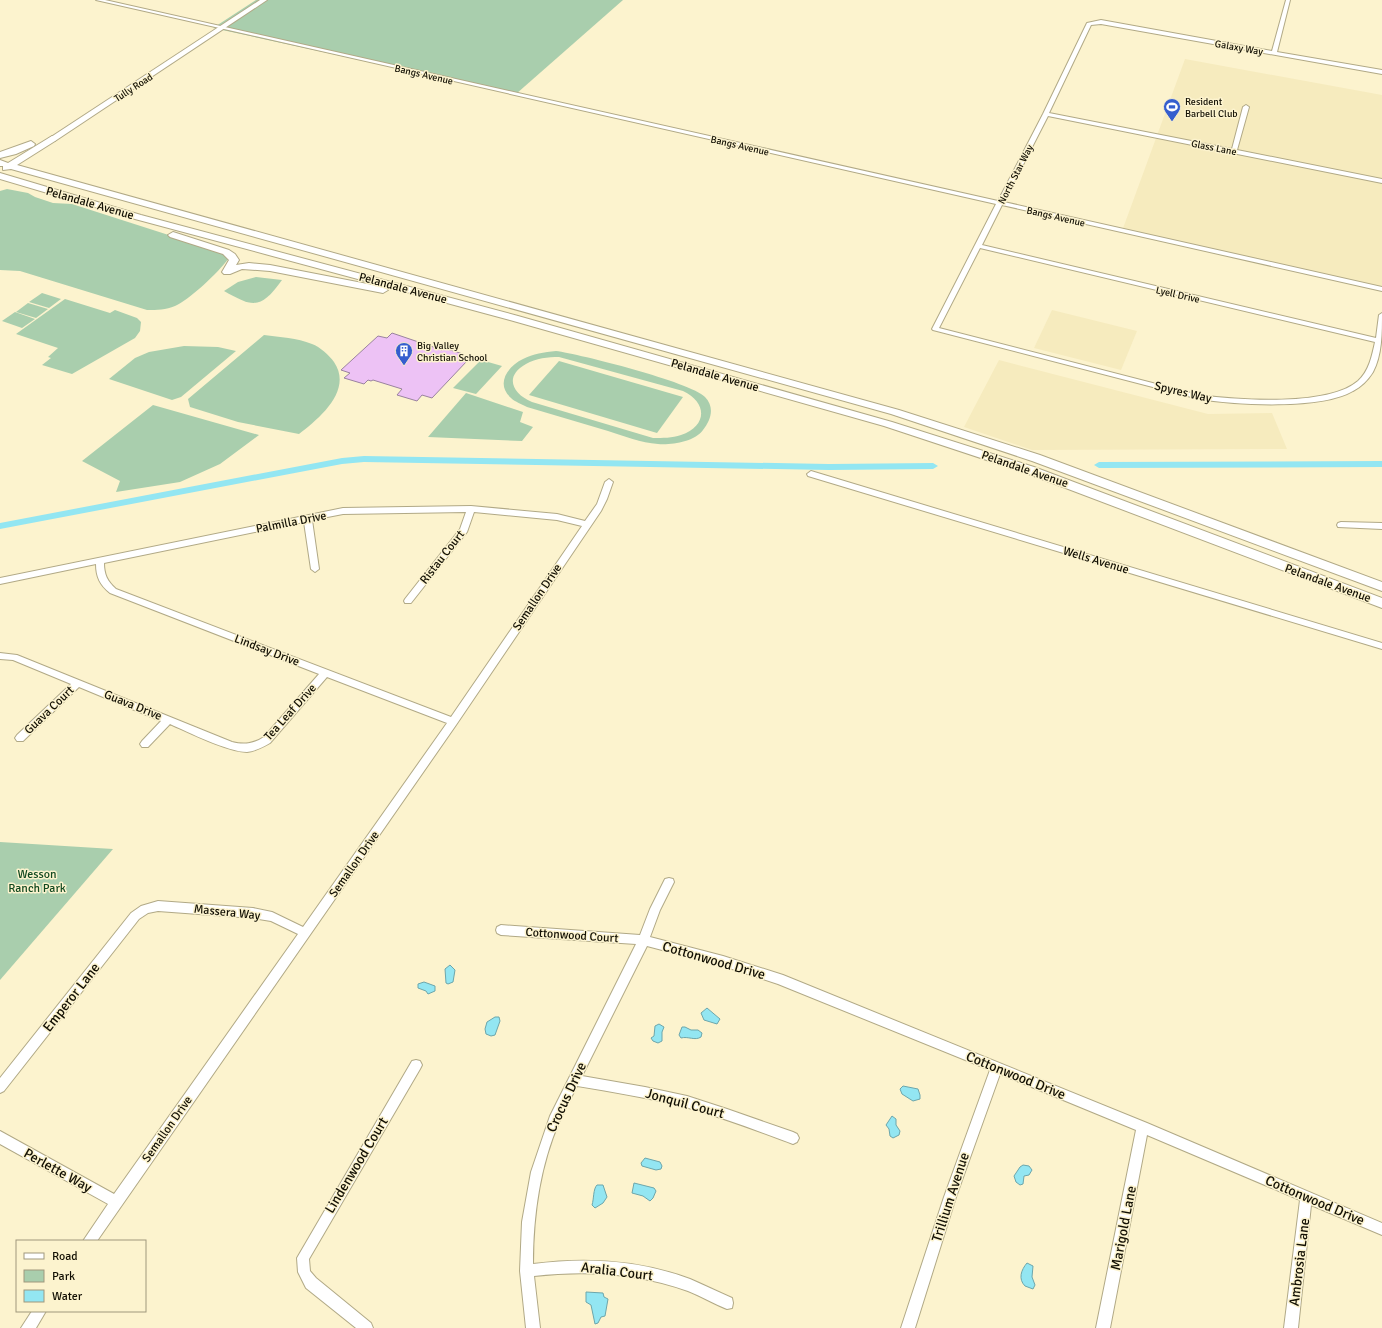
<svg xmlns="http://www.w3.org/2000/svg" width="1382" height="1328" font-family="Signika,sans-serif">
<style>
.built{fill:#f6ebbe}
.green{fill:#a9cead;fill-rule:evenodd}
.water{fill:#93e6f2;stroke:#6da6ab}
.lines{fill:none;stroke-linecap:round;stroke-linejoin:round}
.canal{fill:#93e6f2;fill-rule:evenodd}
.building{fill:#edc2f5;stroke:#9a839f}
.minor-casing{stroke:#b1a986;stroke-width:2}
.tertiary-casing{stroke:#b1a986;stroke-width:2}
.secondary-casing{stroke:#b1a986;stroke-width:2}
.minor{fill:#fff;fill-rule:evenodd}
.tertiary{fill:#fff;fill-rule:evenodd}
.secondary{fill:#fff;fill-rule:evenodd}
.labels{text-anchor:middle;stroke-width:3;stroke-linejoin:round;paint-order:stroke}
.far-street-label{font-size:10px;fill:#131004;stroke:#fcf3ce}
.far-poi-label{font-size:10px;fill:#131004;stroke:#fcf3ce;text-anchor:start}
.street-label{font-size:12px;fill:#131004;stroke:#fcf3ce}
.park-label{font-size:12px;fill:#114920;stroke:#fcf3ce}
.near-street-label{font-size:14px;fill:#131004;stroke:#fcf3ce}
</style>
<rect width="100%" height="100%" fill="#fcf3ce"/>
<!-- built -->
<g class="built">
<polygon points="1185,59 1382,95 1382,289 1122,231"/>
<polygon points="1052,310 1137,331 1121,370 1034,348"/>
<polygon points="999,360 1208,414 1272,413 1287,449 1032,450 964,427"/>
</g>
<!-- green -->
<g class="green">
<polygon points="256,0 623,0 516,94 213,28"/>
<path d="M7,189L28,193L35,197L53,203L72,204L206,247L221,252L228,259C220,271 188,301 175,306C166,310 157,310 147,310L20,271L0,270V191Z"/>
<path d="M256,277L282,280C261,309 254,308 224,291L238,282Z"/>
<polygon points="42,293 61,299 49,308 29,302"/>
<polygon points="65,299 110,313 115,310 137,318 141,322 140,331 135,338 72,374 42,365 51,358 48,357 58,348 16,334"/>
<polygon points="28,303 48,309 36,318 16,312"/>
<polygon points="15,312 35,319 22,328 2,321"/>
<path d="M264,335C280,337 297,338 312,344C320,347 329,355 334,362C353,390 320,418 299,434L238,422L190,407L188,399Z"/>
<polygon points="184,346 218,347 236,351 181,397 172,400 109,379 135,358 149,352"/>
<path d="M556,351C579,354 691,382 705,397C715,407 711,420 703,430C694,442 672,445 658,444C641,443 624,436 608,431C581,423 554,415 527,407C522,404 515,402 511,398C495,384 508,366 523,359C533,354 544,352 556,351ZM559,357L683,391C708,403 707,426 681,435C672,438 663,438 653,438L532,402C512,394 504,376 526,364C536,358 548,357 559,357Z"/>
<polygon points="481,360 502,366 476,394 453,388"/>
<polygon points="559,361 683,397 657,433 529,395"/>
<polygon points="466,393 523,412 520,422 533,427 522,441 428,437"/>
<polygon points="153,405 259,435 220,464 180,482 116,492 120,481 82,461"/>
<polygon points="0,842 113,849 0,980"/>
</g>
<!-- water -->
<g class="water">
<polygon points="450,965 455,970 453,982 448,984 446,983 445,969"/>
<polygon points="424,982 435,986 435,991 428,994 426,991 418,988 418,984"/>
<polygon points="707,1008 720,1019 717,1024 704,1020 701,1013"/>
<polygon points="495,1017 499,1017 500,1021 495,1035 491,1036 486,1034 485,1029 487,1022"/>
<polygon points="659,1024 664,1027 662,1032 662,1041 658,1043 653,1041 651,1038 654,1036 655,1026"/>
<path d="M682,1027H685L691,1030H698L702,1033L701,1037C695,1041 688,1036 681,1038L679,1035Z"/>
<polygon points="903,1086 918,1089 920,1095 920,1099 913,1101 902,1094 900,1089"/>
<polygon points="892,1116 896,1119 896,1125 900,1131 899,1135 893,1138 890,1136 889,1129 886,1125"/>
<polygon points="645,1158 660,1162 662,1166 661,1169 656,1170 642,1166 641,1163"/>
<polygon points="1023,1165 1029,1166 1032,1170 1029,1175 1024,1176 1023,1184 1020,1185 1016,1182 1014,1176 1020,1167"/>
<polygon points="634,1183 654,1188 656,1191 653,1198 650,1201 643,1196 632,1193"/>
<path d="M597,1185H603L607,1197L603,1203L595,1208L592,1205C594,1199 593,1189 597,1185Z"/>
<path d="M1027,1263L1033,1266L1032,1277L1035,1285L1033,1289L1025,1286C1018,1279 1021,1270 1027,1263Z"/>
<polygon points="586,1292 603,1293 604,1297 608,1299 605,1316 601,1317 598,1323 595,1324 591,1305 586,1302"/>
</g>
<g class="lines">
<!-- canal -->
<g class="canal">
<polygon points="364,456 829,464 933,463 938,466 933,469 829,470 364,462 342,464 0,529 0,523 342,458"/>
<polygon points="1382,461 1382,467 1099,468 1094,465 1099,462"/>
</g>
</g>
<!-- building -->
<polygon class="building" points="392,333 442,350 444,348 463,354 458,359 467,361 432,398 422,395 417,401 397,395 402,389 373,380 371,381 368,380 364,384 344,378 350,373 341,370 378,336 387,338"/>
<g class="lines">
<defs>
<g id="minor">
<path d="M96,0H105L998,201L1043,114L1087,23L1101,20L1272,51L1286,0H1290L1277,52L1382,70V74L1101,24L1091,25L1049,113L1232,149L1243,107L1246,105L1249,107L1237,150L1382,179V183L1048,116L1004,202L1382,287V291L1002,205L982,245L1376,338L1379,315L1382,313C1382,333 1382,355 1373,372C1368,380 1361,387 1353,391C1321,410 1236,405 1199,399L933,330L932,329L996,204ZM980,248L1375,342C1372,356 1369,371 1358,381C1328,407 1237,400 1199,395L939,328Z"/>
<polygon points="811,471 1382,643 1382,649 808,476 807,474"/>
<path d="M609,479L613,482L607,499L601,511L456,725L97,1241H83L108,1204L0,1144V1131L114,1194L298,934L271,921L253,918L158,911L148,913L139,919L4,1091L0,1093V1078L131,913L141,906L158,901L253,908L272,912L303,927L447,723L327,677L270,743C263,747 256,751 247,752C228,752 188,732 170,724L148,747H142L140,744L142,741L161,721L79,687L23,741H17L15,738L17,735L71,684L13,660L0,659V653L17,655L232,742C244,745 253,744 264,737L319,674L110,593C100,585 96,577 96,564L0,584V578L343,508L471,506L557,514L585,521L597,504L605,482ZM466,512L460,529L405,599L404,601L405,603H411L467,532L474,512L557,520L582,526L451,717L116,589C107,581 104,574 104,563L304,522L311,569L315,572L319,569L312,520L343,514Z"/>
<polygon points="1341,522 1382,523 1382,529 1338,527 1337,525 1338,523"/>
<path d="M669,878L673,879L674,882L660,910L650,937L723,956L783,975L1147,1123L1382,1223V1235L1311,1205L1298,1328H1284L1300,1200L1147,1135L1110,1328H1096L1136,1130L1000,1074L956,1197L915,1328H901L944,1197L990,1070L778,984L723,966L647,946L582,1076L645,1087L687,1096L727,1109L793,1132L797,1134L799,1138L797,1142L793,1144C758,1131 722,1117 685,1107C650,1098 613,1092 577,1086C571,1098 564,1110 559,1122C540,1166 533,1216 533,1264C587,1257 639,1260 690,1279C704,1285 718,1292 732,1298L733,1303L732,1308L727,1309C714,1304 701,1296 688,1291C638,1273 587,1270 534,1276L540,1328H526L520,1271L522,1222L531,1172L550,1116L636,944L501,935L497,933L496,930L497,927L501,925L640,935L650,909L665,879Z"/>
<polygon points="416,1060 420,1061 422,1065 420,1069 309,1259 310,1271 316,1278 371,1323 373,1328 356,1328 306,1288 298,1272 297,1258 412,1061"/>
<polygon points="32,1311 46,1311 36,1328 21,1328"/>
</g>
<polygon id="tertiary" points="260,0 267,0 55,141 49,141 48,139"/>
<g id="secondary">
<polygon points="52,136 55,137 56,139 55,141 17,165 899,410 1040,455 1382,582 1382,591 1032,461 891,414 11,169 3,170 3,166 0,166 0,160 8,163"/>
<polygon points="31,141 35,144 34,146 16,154 0,158 0,152"/>
<polygon points="0,173 141,215 518,316 892,422 1034,467 1382,598 1382,608 1026,473 884,426 510,320 135,219 0,179"/>
<polygon points="173,232 229,250 235,254 239,260 236,265 249,263 270,265 383,287 388,290 383,293 270,271 242,269 230,274 224,274 222,272 229,260 223,254 170,237 168,235"/>
</g>
</defs>
<!-- minor casing -->
<use href="#minor" class="minor-casing"/>
<!-- tertiary casing -->
<use href="#tertiary" class="tertiary-casing"/>
<!-- secondary casing -->
<use href="#secondary" class="secondary-casing"/>
<!-- minor -->
<use href="#minor" class="minor"/>
<!-- tertiary -->
<use href="#tertiary" class="tertiary"/>
<!-- secondary -->
<use href="#secondary" class="secondary"/>
</g>
<!-- icons -->
<defs>
<symbol id="stadium-pin" viewBox="-11 -11 22 30"><path d="M0 17L-7.5 6A9.5 9.5 0 1 1 7.5 6Z" fill="#355ece" stroke="#fcf3ce"/><path d="M0-5a6.5 5 0 1 0 0 10a6.5 5 0 1 0 0-10ZM-3.5-1.8h7v3.6h-7Z" fill="#fff"/></symbol>
<symbol id="building-pin" viewBox="-11 -11 22 30"><path d="M0 17L-7.5 6A9.5 9.5 0 1 1 7.5 6Z" fill="#355ece" stroke="#fcf3ce"/><path d="M-4-6H4V6H1V3H-1V6H-4ZM-2.5-4.3h1.7v1.8h-1.7ZM.8-4.3h1.7v1.8H.8ZM-2.5-1h1.7V.8h-1.7ZM.8-1h1.7V.8H.8Z" fill="#fff"/></symbol>
</defs>
<g fill-rule="evenodd">
<use href="#stadium-pin" x="1162" y="97" width="20" height="27"/>
<use href="#building-pin" x="394" y="341" width="20" height="27"/>
</g>
<g class="labels">
<!-- far-street labels -->
<g class="far-street-label">
<text transform="translate(1239 47) rotate(10)" y="4">Galaxy Way</text>
<text transform="translate(424 74) rotate(13)" y="4">Bangs Avenue</text>
<text transform="translate(133 87) rotate(-33)" y="4">Tully Road</text>
<text transform="translate(740 145) rotate(13)" y="4">Bangs Avenue</text>
<text transform="translate(1214 147) rotate(11)" y="4">Glass Lane</text>
<text transform="translate(1015 174) rotate(-63)" y="4">North Star Way</text>
<text transform="translate(1056 216) rotate(13)" y="4">Bangs Avenue</text>
<text transform="translate(1178 294) rotate(13)" y="4">Lyell Drive</text>
</g>
<!-- far-poi labels -->
<g class="far-poi-label">
<text x="1185" y="105">Resident<tspan x="1185" dy="12">Barbell Club</tspan></text>
<text x="417" y="349">Big Valley<tspan x="417" dy="12">Christian School</tspan></text>
</g>
<!-- street labels -->
<g class="street-label">
<text transform="translate(90 203) rotate(16)" y="4">Pelandale Avenue</text>
<text transform="translate(403 288) rotate(15)" y="4">Pelandale Avenue</text>
<text transform="translate(715 375) rotate(16)" y="4">Pelandale Avenue</text>
<text transform="translate(1183 392) rotate(13)" y="4">Spyres Way</text>
<text transform="translate(1025 469) rotate(19)" y="4">Pelandale Avenue</text>
<text transform="translate(291 522) rotate(-11)" y="4">Palmilla Drive</text>
<text transform="translate(442 557) rotate(-52)" y="4">Ristau Court</text>
<text transform="translate(1096 560) rotate(17)" y="4">Wells Avenue</text>
<text transform="translate(1328 583) rotate(20)" y="4">Pelandale Avenue</text>
<text transform="translate(537 597) rotate(-56)" y="4">Semallon Drive</text>
<text transform="translate(267 650) rotate(21)" y="4">Lindsay Drive</text>
<text transform="translate(133 705) rotate(22)" y="4">Guava Drive</text>
<text transform="translate(49 710) rotate(-44)" y="4">Guava Court</text>
<text transform="translate(290 712) rotate(-48)" y="4">Tea Leaf Drive</text>
<text transform="translate(354 864) rotate(-55)" y="4">Semallon Drive</text>
<text transform="translate(227 912) rotate(6)" y="4">Massera Way</text>
<text transform="translate(572 935) rotate(4)" y="4">Cottonwood Court</text>
<text transform="translate(167 1129) rotate(-55)" y="4">Semallon Drive</text>
</g>
<!-- park labels -->
<g class="park-label">
<text x="37" y="878">Wesson<tspan x="37" dy="14">Ranch Park</tspan></text>
</g>
<!-- near-street labels -->
<g class="near-street-label">
<text transform="translate(714 960) rotate(16)" y="5">Cottonwood Drive</text>
<text transform="translate(71 997) rotate(-52)" y="5">Emperor Lane</text>
<text transform="translate(1016 1075) rotate(22)" y="5">Cottonwood Drive</text>
<text transform="translate(566 1097) rotate(-65)" y="5">Crocus Drive</text>
<text transform="translate(685 1103) rotate(15)" y="5">Jonquil Court</text>
<text transform="translate(356 1165) rotate(-59)" y="5">Lindenwood Court</text>
<text transform="translate(58 1170) rotate(29)" y="5">Perlette Way</text>
<text transform="translate(950 1197) rotate(-72)" y="5">Trillium Avenue</text>
<text transform="translate(1315 1200) rotate(23)" y="5">Cottonwood Drive</text>
<text transform="translate(1123 1228) rotate(-79)" y="5">Marigold Lane</text>
<text transform="translate(1299 1262) rotate(-83)" y="5">Ambrosia Lane</text>
<text transform="translate(617 1271) rotate(7)" y="5">Aralia Court</text>
</g>
</g>
<!-- legend -->
<rect x="16" y="1240" width="130" height="72" fill="#fcf3ce" stroke="#9f987d"/>
<rect x="24" y="1253" width="20" height="6" fill="#ffffff" stroke="#9f987d"/>
<text x="52" y="1260" font-size="12" fill="#131004">Road</text>
<rect x="24" y="1270" width="20" height="12" fill="#a9cead" stroke="#9f987d"/>
<text x="52" y="1280" font-size="12" fill="#131004">Park</text>
<rect x="24" y="1290" width="20" height="12" fill="#93e6f2" stroke="#9f987d"/>
<text x="52" y="1300" font-size="12" fill="#131004">Water</text>
</svg>
